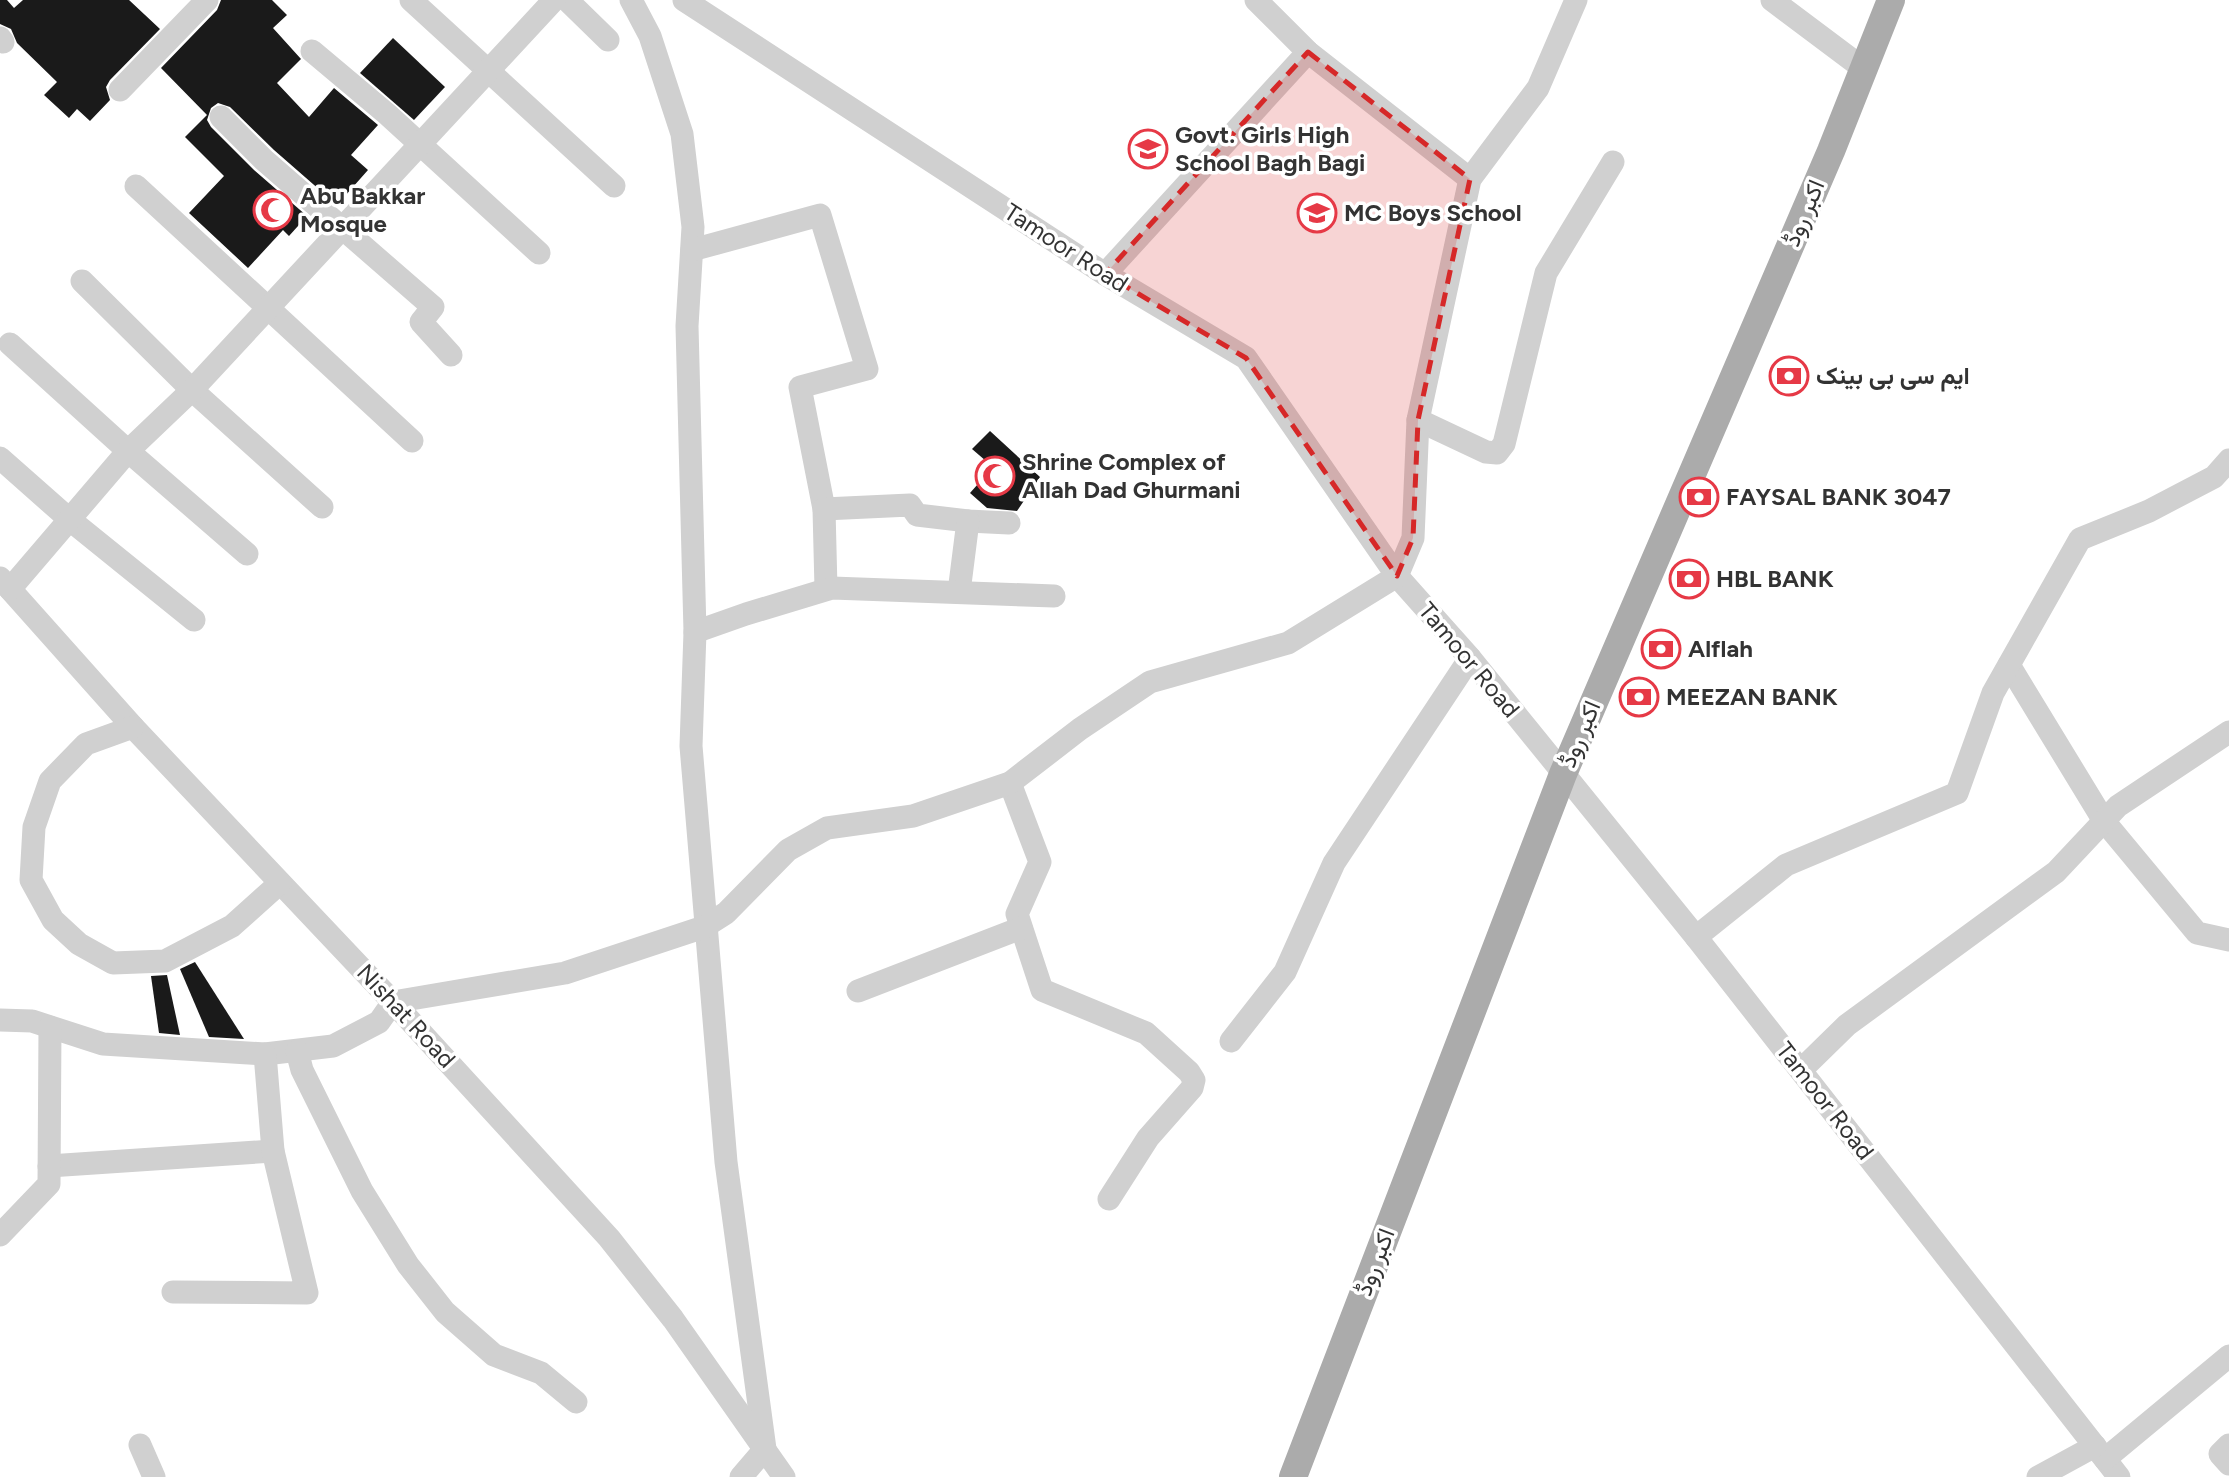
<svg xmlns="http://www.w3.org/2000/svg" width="2229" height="1477" font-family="Figtree,Vazirmatn,sans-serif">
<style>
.building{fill:#1a1a1a}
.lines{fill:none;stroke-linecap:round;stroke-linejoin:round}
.minor{stroke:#d0d0d0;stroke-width:23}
.major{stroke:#ababab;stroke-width:28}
.marked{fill:#d62828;fill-opacity:0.2;stroke:#d62828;stroke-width:5;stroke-dasharray:14 9;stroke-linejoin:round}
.labels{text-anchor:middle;stroke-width:7;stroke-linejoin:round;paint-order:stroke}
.poi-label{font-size:24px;font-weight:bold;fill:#333;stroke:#fff;text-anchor:start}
.street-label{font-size:24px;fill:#333;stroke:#fff}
</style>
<rect width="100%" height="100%" fill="#fff"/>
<!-- building -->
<g class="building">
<polygon points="0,0 7,0 14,8 23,0 129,0 160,29 110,80 106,87 110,100 90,121 77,109 69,118 44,95 57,82 17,43 11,29 0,24"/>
<polygon points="221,0 272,0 287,15 273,28 301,59 277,83 309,117 334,88 378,125 351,155 368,170 337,205 274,150 230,107 218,103 211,108 207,120 211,127 254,170 307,216 289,236 283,230 248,268 189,213 224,176 185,137 207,115 161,68 217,10"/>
<polygon points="393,38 445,87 414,120 360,73"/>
<polygon points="990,431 1040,477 1017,511 987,508 970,493 993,467 972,449"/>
<polygon points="195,962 244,1039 209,1037 180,969"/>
<polygon points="167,975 180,1035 159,1033 151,976"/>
</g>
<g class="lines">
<!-- minor -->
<g class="minor">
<polyline points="411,0 614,186"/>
<polyline points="567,0 608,40"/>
<polyline points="631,0 650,36 682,134 693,227 687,326 695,632 691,746 726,1162 765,1449 741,1477"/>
<polyline points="684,0 1105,274 1246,358 1397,576 1470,658 1696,937 2119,1477"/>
<polyline points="1256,0 1308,52 1470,179"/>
<polyline points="1772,0 1864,69"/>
<polyline points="0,38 3,42"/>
<polyline points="312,51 387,114 539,253"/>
<polyline points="120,90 207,0"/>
<polyline points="221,117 264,160 433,307 421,322 451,355"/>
<polyline points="136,186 412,441"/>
<polyline points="692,250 820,215 867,369 800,387 824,509 826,589"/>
<polyline points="1105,274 1308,52"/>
<polyline points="82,281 192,390 322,507"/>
<polyline points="10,344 128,451 247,554"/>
<polyline points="1418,420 1486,452 1497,453 1504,444 1546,273 1613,162"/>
<polyline points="0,458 69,519 194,620"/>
<polyline points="824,509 910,505 917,515 968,521 1009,523"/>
<polyline points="0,578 133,727 393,1002 609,1238 673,1319 784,1477"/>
<polyline points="10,589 128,451 192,390 554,0"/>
<polyline points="959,592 968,521"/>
<polyline points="695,632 746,614 832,588 1054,596"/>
<polyline points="2009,665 2104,821 2197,933 2229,940"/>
<polyline points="133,727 86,744 50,781 34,827 31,880 53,920 79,944 113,963 165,961 232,926 280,883"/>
<polyline points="1010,783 1040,862 1017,914 1042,990 1146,1033 1189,1072 1194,1080 1192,1088 1148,1138 1109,1199"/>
<polyline points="1696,937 1786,865 1957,793 1993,693 2080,539 2149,511 2214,477 2229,460"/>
<polyline points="858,991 1021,928"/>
<polyline points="0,1020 32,1021 103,1044 265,1054 333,1046 379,1022 393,1002 565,973 704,927 726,913 788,850 827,828 913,816 1010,783 1080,729 1150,682 1288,643 1397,576 1413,538 1418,420 1470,179 1538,88 1576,0"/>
<polyline points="1231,1041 1285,972 1334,863 1470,658"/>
<polyline points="297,1051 302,1070 362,1191 408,1265 445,1312 494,1355 541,1373 576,1402"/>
<polyline points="1801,1070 1847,1025 2056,872 2118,806 2229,732"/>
<polyline points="49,1166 273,1151"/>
<polyline points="0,1235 49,1184 50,1027"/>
<polyline points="173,1292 307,1293 273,1151 265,1054"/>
<polyline points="140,1445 154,1477"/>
<polyline points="2229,1445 2220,1454 2229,1464"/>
<polyline points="2105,1459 2229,1356"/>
<polyline points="2038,1477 2095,1446"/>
</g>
<!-- major -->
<polyline class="major" points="1293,1477 1563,774 1831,151 1891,0"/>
</g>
<!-- marked area -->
<path class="marked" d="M1308,52L1470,179L1418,420L1413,538L1397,576L1246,358L1105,274Z"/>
<!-- icons -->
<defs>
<symbol id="school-ring" viewBox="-11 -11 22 22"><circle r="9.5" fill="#fff" stroke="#e63946" stroke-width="1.5"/><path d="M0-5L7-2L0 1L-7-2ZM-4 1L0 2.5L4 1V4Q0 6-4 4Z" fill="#e63946"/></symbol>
<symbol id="mosque-ring" viewBox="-11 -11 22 22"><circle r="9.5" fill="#fff" stroke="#e63946" stroke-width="1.5"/><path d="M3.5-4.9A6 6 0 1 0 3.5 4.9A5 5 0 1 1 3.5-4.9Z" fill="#e63946"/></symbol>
<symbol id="bank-ring" viewBox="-11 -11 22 22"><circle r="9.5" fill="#fff" stroke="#e63946" stroke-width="1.5"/><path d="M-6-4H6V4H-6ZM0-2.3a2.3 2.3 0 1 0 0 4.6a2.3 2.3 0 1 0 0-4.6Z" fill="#e63946"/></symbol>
</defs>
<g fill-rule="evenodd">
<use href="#school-ring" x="1126" y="127" width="44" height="44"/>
<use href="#mosque-ring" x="251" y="188" width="44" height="44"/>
<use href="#school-ring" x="1295" y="191" width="44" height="44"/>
<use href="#bank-ring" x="1767" y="354" width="44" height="44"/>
<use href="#mosque-ring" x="973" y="454" width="44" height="44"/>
<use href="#bank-ring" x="1677" y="475" width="44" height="44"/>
<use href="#bank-ring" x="1667" y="557" width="44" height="44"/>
<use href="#bank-ring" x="1639" y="627" width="44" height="44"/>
<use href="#bank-ring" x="1617" y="675" width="44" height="44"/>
</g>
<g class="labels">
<!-- poi labels -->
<g class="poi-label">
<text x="1175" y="143">Govt. Girls High<tspan x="1175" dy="28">School Bagh Bagi</tspan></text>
<text x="300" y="204">Abu Bakkar<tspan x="300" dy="28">Mosque</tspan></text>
<text x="1344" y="221">MC Boys School</text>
<text x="1816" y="384">ایم سی بی بینک</text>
<text x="1022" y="470">Shrine Complex of<tspan x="1022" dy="28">Allah Dad Ghurmani</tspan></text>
<text x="1726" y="505">FAYSAL BANK 3047</text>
<text x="1716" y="587">HBL BANK</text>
<text x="1688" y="657">Alflah</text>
<text x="1666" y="705">MEEZAN BANK</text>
</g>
<!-- street labels -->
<g class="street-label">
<text transform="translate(1804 213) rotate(-67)" y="8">اکبر روڈ</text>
<text transform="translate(1066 248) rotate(33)" y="8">Tamoor Road</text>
<text transform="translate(1469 660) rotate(50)" y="8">Tamoor Road</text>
<text transform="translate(1580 734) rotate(-67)" y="8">اکبر روڈ</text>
<text transform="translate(406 1016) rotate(47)" y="8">Nishat Road</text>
<text transform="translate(1825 1101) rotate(52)" y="8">Tamoor Road</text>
<text transform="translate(1375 1262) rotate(-69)" y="8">اکبر روڈ</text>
</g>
</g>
</svg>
